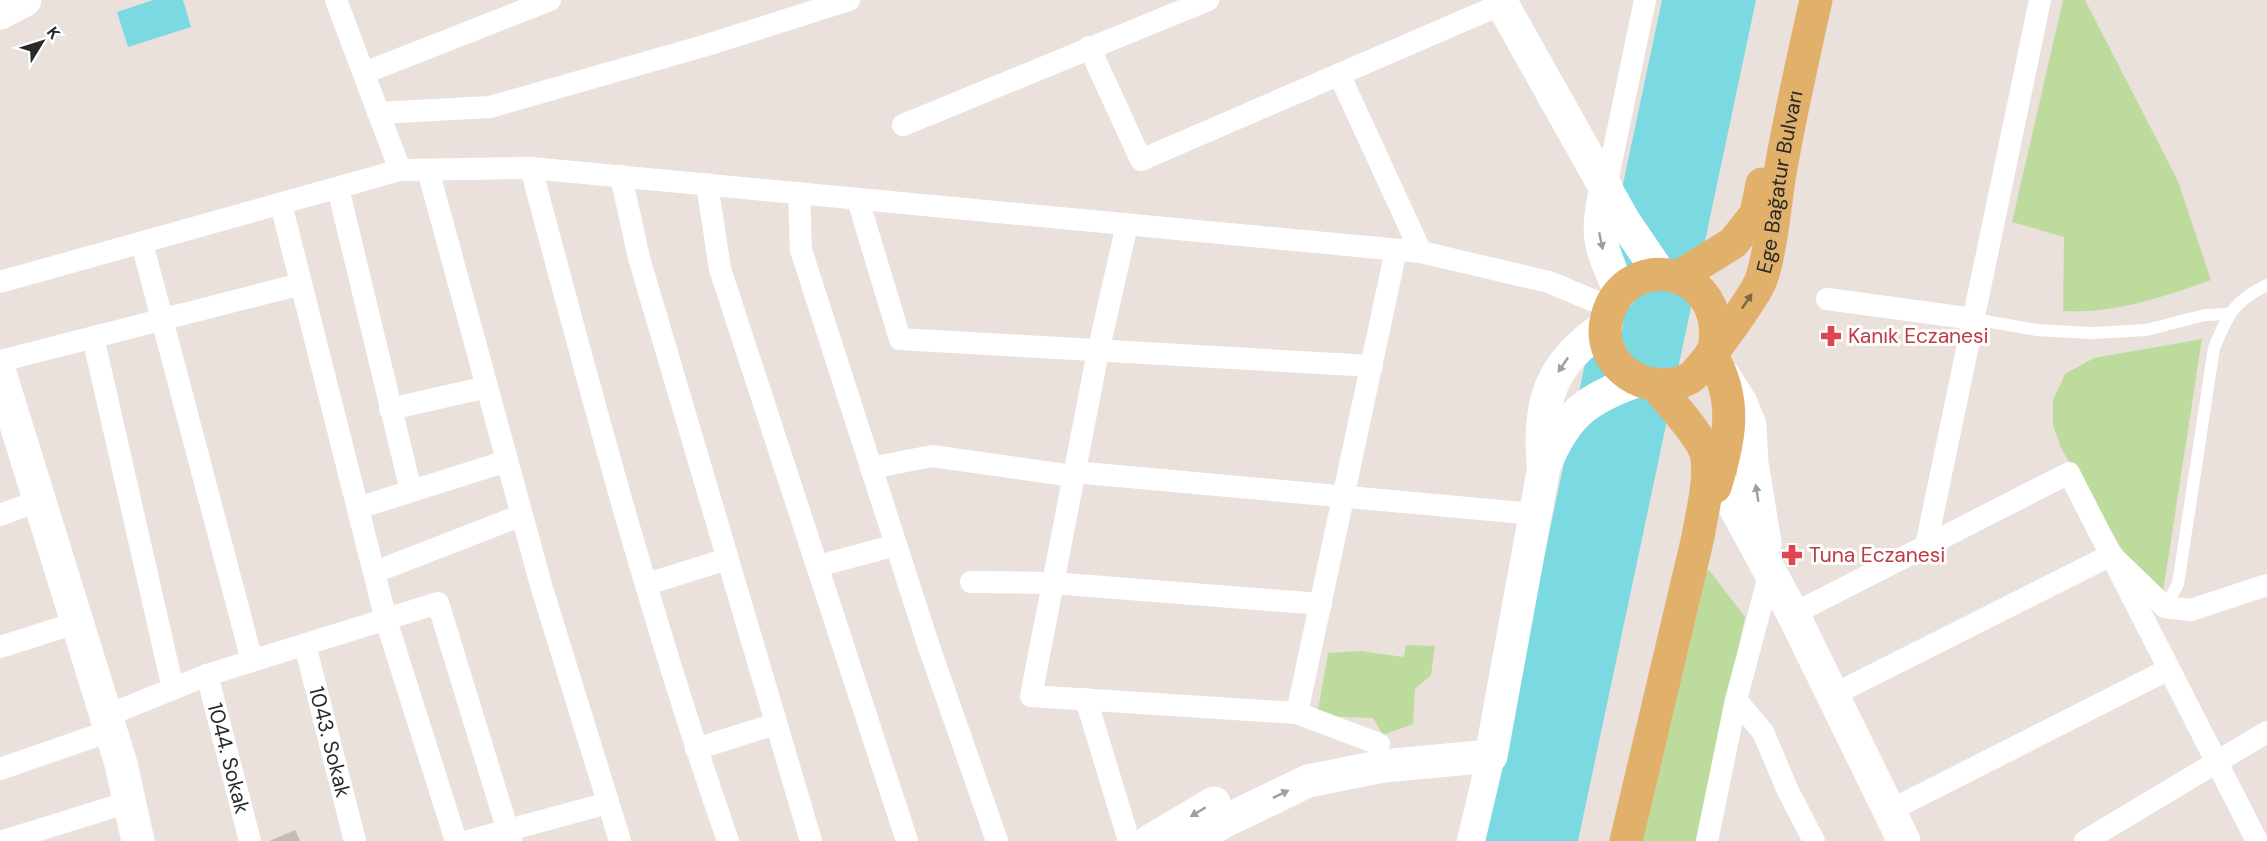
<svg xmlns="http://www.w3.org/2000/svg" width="2267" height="841" font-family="'DM Sans',sans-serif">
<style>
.green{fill:#bedb9e}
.water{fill:#7ad9e1}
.building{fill:#c2bdb8;stroke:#c5bdb6;stroke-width:1.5}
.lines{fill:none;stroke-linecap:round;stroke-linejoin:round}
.service{stroke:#fff;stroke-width:12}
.minor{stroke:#fff;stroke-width:22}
.tertiary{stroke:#fff;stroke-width:28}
.secondary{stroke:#fff;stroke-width:33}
.primary{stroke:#e1b06a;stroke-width:33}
.oneway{fill:#9f9f9f}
.oneway2{fill:#7c6646}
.labels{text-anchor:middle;stroke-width:6;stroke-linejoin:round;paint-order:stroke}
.street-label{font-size:21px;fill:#292929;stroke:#fff}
.health-label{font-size:21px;fill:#be3a42;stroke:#fff;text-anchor:start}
</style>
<rect width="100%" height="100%" fill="#eae1dc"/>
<!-- green -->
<g class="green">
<path d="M2063,0H2085L2178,181L2211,280C2164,297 2113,314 2063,311L2064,237L2012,222Z"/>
<polygon points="2202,339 2163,592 2151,597 2061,448 2053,425 2053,400 2065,374 2094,358"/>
<polygon points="1709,570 1745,617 1698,841 1639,841 1705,573"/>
<polygon points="1406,645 1435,646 1431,675 1415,689 1413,724 1383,735 1373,718 1317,716 1328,653 1360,651 1404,657"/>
</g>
<!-- water -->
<g class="water">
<polygon points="153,0 183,0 191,27 128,47 117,12"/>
<polygon points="1662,0 1756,0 1578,841 1484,841"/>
</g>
<!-- building -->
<polygon class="building" points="295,831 299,841 271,841"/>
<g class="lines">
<!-- service -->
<g class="service">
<polyline points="1974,319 2037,330 2092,333 2146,330 2205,315 2228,314"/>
<path d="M2165,607L2178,584L2214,348C2228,314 2234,301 2267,285"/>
</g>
<!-- minor -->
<g class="minor">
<polyline points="336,0 400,170"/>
<polyline points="1089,47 1141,160 1502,4"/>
<polyline points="364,73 550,0"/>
<polyline points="1339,74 1421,252"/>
<polyline points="378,113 490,107 707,45 849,0"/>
<polyline points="903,125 1208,0"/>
<path d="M531,168C591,394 651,620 728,841"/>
<polyline points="428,170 541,585 620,841"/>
<polyline points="621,176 639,258 811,841"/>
<polyline points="707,184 720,269 907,841"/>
<polyline points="1606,187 1645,0"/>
<polyline points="338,188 411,491"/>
<polyline points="799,193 801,250 929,647 997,841"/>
<polyline points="858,200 900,339 1372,366"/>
<polyline points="281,204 386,620 456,841"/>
<polyline points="1127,225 1098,352 1031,696 1297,713 1379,744"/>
<polyline points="142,243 252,661"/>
<polyline points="0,282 400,170 531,168 1421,252 1549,282 1611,308"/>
<polyline points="1827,299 1974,319"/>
<polyline points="93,337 173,689"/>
<polyline points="0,361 301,284"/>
<polyline points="390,409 487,387"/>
<polyline points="871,468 932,456 1073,476"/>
<polyline points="1074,472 1535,514"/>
<polyline points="358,508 507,461"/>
<polyline points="0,515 38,501"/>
<polyline points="1926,546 2040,0"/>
<polyline points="818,566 896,545"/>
<polyline points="375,572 522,515"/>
<polyline points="971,582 1052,583 1321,604"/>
<polyline points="647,584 727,559"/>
<polyline points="1793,614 2069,473 2257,841"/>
<path id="s1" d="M305,645L355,841"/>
<polyline points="0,647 76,623"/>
<path id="s2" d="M207,675L250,841"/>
<polyline points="1833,695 2111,555 2165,607 2191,610 2267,585"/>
<polyline points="1086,699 1129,841"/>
<polyline points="1736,700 1763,732 1788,791 1814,841"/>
<polyline points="1297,713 1396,250"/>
<polyline points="106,716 207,675 438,603 511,841"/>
<polyline points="696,749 775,724"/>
<polyline points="0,769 110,731"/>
<polyline points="1889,811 2169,669"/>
<polyline points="3,841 129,802"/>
<polyline points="468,841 608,803"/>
<polyline points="1707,841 1736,700 1770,572"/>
<polyline points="2085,841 2267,732"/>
</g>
<!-- tertiary -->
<polyline class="tertiary" points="1471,841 1491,756"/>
<!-- secondary -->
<g class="secondary">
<polyline points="1500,0 1624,221 1660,274"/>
<polyline points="0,13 25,0"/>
<path d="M1606,187C1594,239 1601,245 1620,293"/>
<polyline points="0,373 121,764 138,841"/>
<polyline points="1724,376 1741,403 1750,425 1752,463 1765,543"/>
<polyline points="1707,456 1793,614 1904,841"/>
<path d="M1543,463C1538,399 1552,362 1606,326"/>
<polyline points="1150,841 1214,803"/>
<path d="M1192,841L1223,822L1308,781L1383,766L1491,756L1544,467C1565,416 1585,399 1637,381"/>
</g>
<!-- primary -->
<g class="primary">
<polyline points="1678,277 1733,243 1756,214 1762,184"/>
<path id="s3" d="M1714,349C1729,266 1625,248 1607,317C1594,366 1649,400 1690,378C1701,372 1756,294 1761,280C1771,252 1775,204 1780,173C1790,115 1803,58 1816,0"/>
<path d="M1711,354C1738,400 1730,439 1715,487"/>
<path d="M1626,841L1698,537C1702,512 1710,484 1707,458C1705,440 1669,401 1656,386"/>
</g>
</g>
<!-- one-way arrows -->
<defs><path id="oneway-solid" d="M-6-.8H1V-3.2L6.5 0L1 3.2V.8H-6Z" transform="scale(1.5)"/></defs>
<g class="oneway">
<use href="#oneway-solid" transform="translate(1601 241) rotate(78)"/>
<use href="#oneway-solid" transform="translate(1563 365) rotate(124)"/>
<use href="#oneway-solid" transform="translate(1757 493) rotate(-99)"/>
<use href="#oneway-solid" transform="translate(1281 794) rotate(-26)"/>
<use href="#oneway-solid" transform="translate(1198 812) rotate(149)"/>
</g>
<use class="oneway2" href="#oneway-solid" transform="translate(1747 301) rotate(-56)"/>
<!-- icons -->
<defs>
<symbol id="pharmacy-bare" viewBox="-9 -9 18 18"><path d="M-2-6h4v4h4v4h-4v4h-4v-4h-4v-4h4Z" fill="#e0444e" stroke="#fff" stroke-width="2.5" paint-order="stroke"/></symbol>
</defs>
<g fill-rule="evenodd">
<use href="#pharmacy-bare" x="1816" y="321" width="30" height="30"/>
<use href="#pharmacy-bare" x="1777" y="540" width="30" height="30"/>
</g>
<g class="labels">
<!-- street labels -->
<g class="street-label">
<text dy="7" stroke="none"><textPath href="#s3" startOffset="531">Ege Bağatur Bulvarı</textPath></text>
<text dy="7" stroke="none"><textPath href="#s1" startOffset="100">1043. Sokak</textPath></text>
<text dy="7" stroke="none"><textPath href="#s2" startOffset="86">1044. Sokak</textPath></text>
</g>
<!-- health labels -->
<g class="health-label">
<text x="1848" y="343">Kanık Eczanesi</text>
<text x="1809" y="562">Tuna Eczanesi</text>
</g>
</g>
<!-- north arrow -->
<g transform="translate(42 42) rotate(52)" stroke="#ffffff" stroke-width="4.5" paint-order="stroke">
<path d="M0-4.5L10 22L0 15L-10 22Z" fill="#292929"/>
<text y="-9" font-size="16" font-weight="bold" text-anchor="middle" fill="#292929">K</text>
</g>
</svg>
